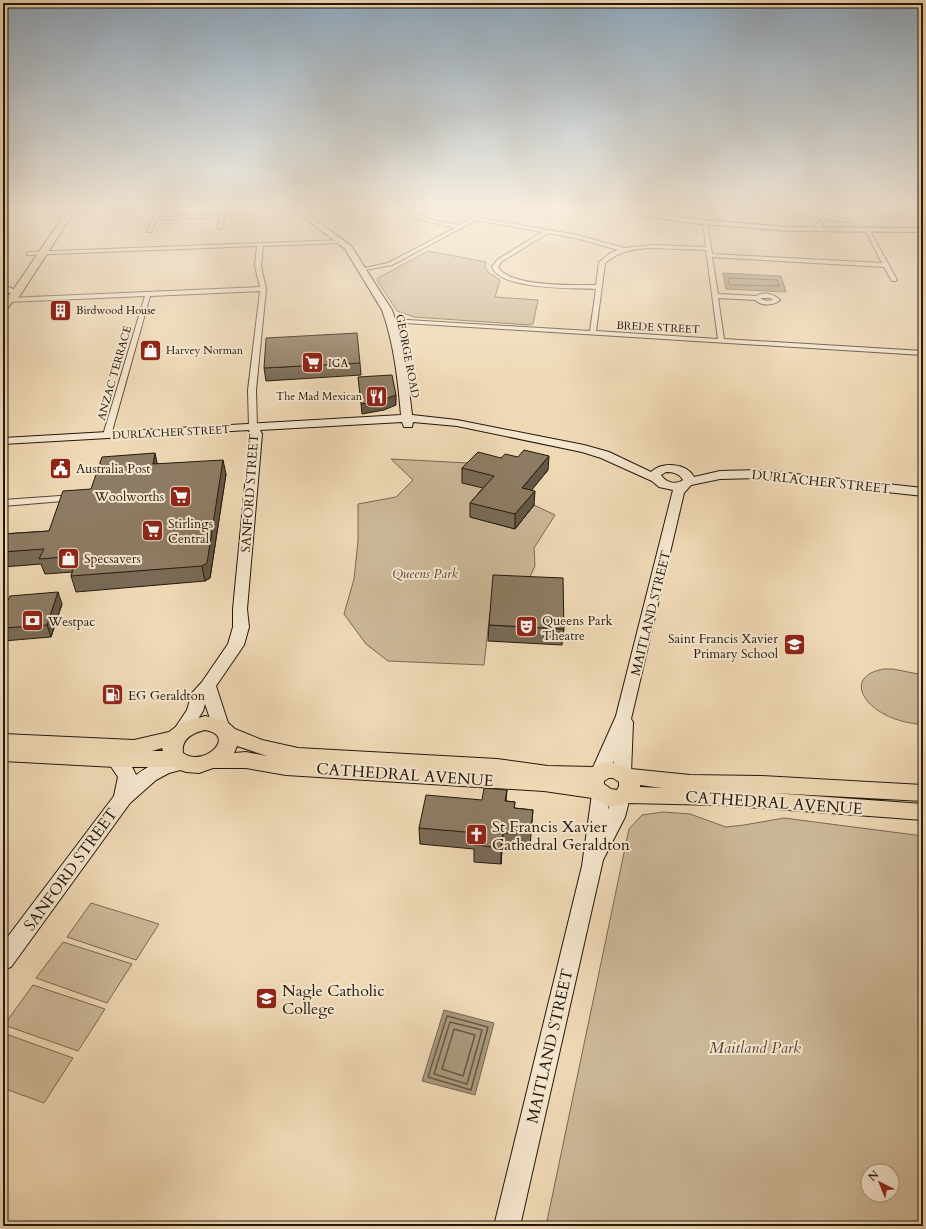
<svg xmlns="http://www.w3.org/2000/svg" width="926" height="1229" font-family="Cardo,serif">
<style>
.green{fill:#ccb898;stroke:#786852;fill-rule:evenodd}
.water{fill:#aa977c;stroke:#74644f}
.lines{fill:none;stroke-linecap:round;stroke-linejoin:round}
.shore-far1{stroke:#665844;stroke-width:1}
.shore{stroke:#665844;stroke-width:1.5}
.street-casing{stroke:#564836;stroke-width:2}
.secondary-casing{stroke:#23180c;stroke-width:2}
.primary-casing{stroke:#23180c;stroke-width:2}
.street{fill:#f5e6cf;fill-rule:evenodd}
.secondary{fill:#f5e6cf;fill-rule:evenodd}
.primary{fill:#efd9b5;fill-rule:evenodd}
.wall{fill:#796b56;stroke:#23180c}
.shaded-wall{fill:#635746;stroke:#23180c}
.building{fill:#8d7c64;stroke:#23180c}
.labels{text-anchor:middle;stroke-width:4;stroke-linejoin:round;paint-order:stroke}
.far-poi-label{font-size:11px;fill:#23180c;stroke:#f5e6cf;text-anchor:start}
.far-street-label{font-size:11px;fill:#23180c;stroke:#f5e6cf}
.poi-label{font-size:13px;fill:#23180c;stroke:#f5e6cf;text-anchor:start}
.street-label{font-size:13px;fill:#23180c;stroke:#f5e6cf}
.park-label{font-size:13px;font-style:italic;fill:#564836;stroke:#f5e6cf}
.near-street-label{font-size:16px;fill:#23180c;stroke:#f5e6cf}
.near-poi-label{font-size:16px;fill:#23180c;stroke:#f5e6cf;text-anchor:start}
.near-park-label{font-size:16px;font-style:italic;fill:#564836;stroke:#f5e6cf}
</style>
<rect width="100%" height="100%" fill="#efd9b5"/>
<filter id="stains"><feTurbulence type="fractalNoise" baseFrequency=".005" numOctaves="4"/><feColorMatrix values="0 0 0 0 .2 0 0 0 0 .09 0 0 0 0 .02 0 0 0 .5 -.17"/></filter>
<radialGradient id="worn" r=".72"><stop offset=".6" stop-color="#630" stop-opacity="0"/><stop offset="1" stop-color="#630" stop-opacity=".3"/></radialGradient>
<!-- green -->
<g class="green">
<polygon points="428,251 486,262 485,267 488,272 500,280 495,297 538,300 533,324 530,324 530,325 414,317 397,311 377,280 378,278"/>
<polygon points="391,459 469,463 494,491 470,517 515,529 534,505 555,515 534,548 535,566 529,579 490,612 484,665 388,661 366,644 344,614 354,579 358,541 358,504 396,497 413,480"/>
<path d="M884,669H893L923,675V725C910,723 896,721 884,714C859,701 849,675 884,669Z"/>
<path d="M663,812L690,814L726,827L744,825L784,818L923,836V1226H546L629,829L642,815ZM868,1171H892V1195H868Z"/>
<polygon points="91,903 159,924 136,960 67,937"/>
<polygon points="63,942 132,964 107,1003 36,978"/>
<polygon points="33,985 105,1009 78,1051 4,1025"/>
<polygon points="3,1033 73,1058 44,1103 3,1088"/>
</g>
<!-- water -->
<g class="water">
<polygon points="723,273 781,276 786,292 726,289"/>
<polygon points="444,1010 494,1023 475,1095 422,1081"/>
</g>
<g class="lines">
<!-- shore-far1 -->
<polygon class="shore-far1" points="729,278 777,280 779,286 731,285 729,284"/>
<!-- shore -->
<g class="shore">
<polygon points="447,1016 488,1027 471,1090 428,1077"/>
<polygon points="450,1022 482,1030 467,1084 434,1074"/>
<polygon points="454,1029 475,1035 463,1076 442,1069"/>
</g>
<defs>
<g id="street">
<polygon points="123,209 141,209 56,217 54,216"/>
<polygon points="157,209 161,209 158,217 216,215 221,214 222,209 226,210 222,229 218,228 220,217 156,220 151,232 147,232"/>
<path d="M400,209H406L432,220L459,225L491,209H496L480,218L577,235L624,248L652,245L706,247L703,222L705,221L707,222L712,254L882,263L865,230L869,229L897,280L896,281H892L884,267L712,257L718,294L756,296C763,291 774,294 780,300C773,306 761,306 755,300L718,298L724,339L923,351V355L389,322L388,321L391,319L590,331L596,289C575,288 500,290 492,267L497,260L542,232L476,220L392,265L360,271V269L388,263L455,228L422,220ZM548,233L576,238L618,250L609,254L599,262L596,285C575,285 508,287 498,267L501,262ZM652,248L706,250L718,339L596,331L605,263C619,251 634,249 652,248ZM761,298H770L773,300L767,301L761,299Z"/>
<path d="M767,209C782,209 840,215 851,221L849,222L827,219L821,225L822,230L820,231L818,230L816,225L822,218Z"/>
<polygon points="343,240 344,241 341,243 263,246 261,266 266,289 256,390 257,427 253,429 249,427 248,390 260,291 150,296 111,435 107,437 103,435 145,296 8,302 5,300 8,298 260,287 255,266 257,246 27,255 26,254 29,252"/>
<polygon points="60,496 63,497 64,499 63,501 3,506 3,500"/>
</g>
<g id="secondary">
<path d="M293,209H301L351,246L392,310C404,343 408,380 412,415L457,420L584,445L609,452L651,472C662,461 687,463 694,477L720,471L760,470L923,488V496L760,478L720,479L691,485L684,493L631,719L633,722L631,773L628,778L622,780L616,778L613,773L614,761L606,777L600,779L594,777L591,772L616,716L673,490L659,487L652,481L601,458L582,452L457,426L413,422L412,427H404L402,422L260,430L262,434L247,609L249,627L244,645L216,686L229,726L226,730L220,732L214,730L205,704L203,711L188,735L182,737L176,735L173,731L187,710L192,693L202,682L228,644L233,627V609L250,434L249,430L3,444V438L401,415C398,380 394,343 382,310L345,249ZM666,472C673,472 679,473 683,480C676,485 666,483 661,475Z"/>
<polygon points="608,209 626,209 691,219 789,227 923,228 923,232 789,231 691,223 612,211"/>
<polygon points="10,287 14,290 13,292 3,295 3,289"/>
<path d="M115,752C125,756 132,765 136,775C149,765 172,753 188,758L191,763L188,768L169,773L156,780L130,803L11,967L3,970V943L114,796L118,777L106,759L109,754Z"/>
<polygon points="601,787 608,789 610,794 608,810 614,792 621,790 628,792 630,797 625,817 603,860 520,1226 494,1226 582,866 592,794 594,789"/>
</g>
<g id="primary">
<polygon points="68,209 76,209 19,297 12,302 7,309 3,310 3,300 11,293"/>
<path d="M205,716L226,721L235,729L262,740L298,748L497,759L548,766L593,767L605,762H610L631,769L690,775L761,776L923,785V801L773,793L923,804V820L720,805L626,803L616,806H608L592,798L544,791L286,775L246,768H213L199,773L186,772L172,767H115L3,761V734L134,740L169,732L181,723ZM205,730C239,736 202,768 183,753C181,739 192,733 205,730ZM237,746L267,756L246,752L234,753ZM162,748L163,751H151H152ZM609,778H613L619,782V786L617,790L611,789L604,784V781ZM640,785L662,788L640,787Z"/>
</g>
</defs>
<!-- street casing -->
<use href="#street" class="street-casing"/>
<!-- secondary casing -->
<use href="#secondary" class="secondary-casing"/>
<!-- primary casing -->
<use href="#primary" class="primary-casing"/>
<!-- street -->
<use href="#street" class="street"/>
<!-- secondary -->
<use href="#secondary" class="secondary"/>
<!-- primary -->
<use href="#primary" class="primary"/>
</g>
<!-- wall -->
<g class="wall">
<polygon points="360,363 361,375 266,381 264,368"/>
<polygon points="501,458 548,470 531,490 534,505 515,529 470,517 470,503 483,488 462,483 462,468"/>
<polygon points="158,464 226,474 210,578 205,581 76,592 71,576 73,572 45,574 41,564 3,567 3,534 49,531 91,489"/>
<polygon points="62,604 51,637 3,641 3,612"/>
<polygon points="489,625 564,629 562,645 488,641"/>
<polygon points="507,790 506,801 515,802 514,808 533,810 530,846 513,844 513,850 502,849 501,864 474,862 474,849 420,844 419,828"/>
</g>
<!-- shaded-wall -->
<g class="shaded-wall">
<polygon points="396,395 396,405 384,410 362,414 361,404"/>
<polygon points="155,453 158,467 153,464"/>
<polygon points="549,456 548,470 522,502 522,488"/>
<polygon points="223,460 226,474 210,578 205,581 202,566"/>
<polygon points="535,491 534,505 515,529 515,514"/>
<polygon points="58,592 62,604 51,637 47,625"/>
<polygon points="503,833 502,849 501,864 501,848"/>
</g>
<!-- building -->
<g class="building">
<polygon points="357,333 360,363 264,368 266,338"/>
<polygon points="392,375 396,395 383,400 361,404 358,377"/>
<polygon points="524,450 549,456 522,488 535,491 515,514 470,503 494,476 462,468 478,452 501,458 505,454 518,457"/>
<polygon points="155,453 153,464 223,460 207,563 202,566 71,576 77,556 39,559 44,549 3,552 3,534 49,531 63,491 91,489 102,457"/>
<polygon points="493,575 563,578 564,629 489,625"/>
<polygon points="58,592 47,625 3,628 3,612 10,596"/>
<polygon points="484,788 507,790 505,801 515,802 514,808 533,810 531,830 514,828 514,834 503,833 501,848 474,845 476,833 419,828 426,795 482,800"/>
</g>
<!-- sky -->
<linearGradient id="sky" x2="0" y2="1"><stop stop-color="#8fa8bd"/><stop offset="0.55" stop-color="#f8eede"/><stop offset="1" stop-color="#f8eede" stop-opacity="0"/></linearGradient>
<rect width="926" height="381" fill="url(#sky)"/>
<!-- icons -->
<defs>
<symbol id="building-square" viewBox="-11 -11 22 22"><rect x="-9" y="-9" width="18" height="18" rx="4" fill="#8f2418" stroke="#f5e6cf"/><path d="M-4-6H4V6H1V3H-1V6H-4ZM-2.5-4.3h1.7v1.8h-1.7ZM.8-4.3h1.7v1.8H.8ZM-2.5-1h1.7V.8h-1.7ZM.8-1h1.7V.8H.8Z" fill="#fff"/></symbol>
<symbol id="shop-square" viewBox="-11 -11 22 22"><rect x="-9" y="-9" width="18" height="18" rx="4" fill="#8f2418" stroke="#f5e6cf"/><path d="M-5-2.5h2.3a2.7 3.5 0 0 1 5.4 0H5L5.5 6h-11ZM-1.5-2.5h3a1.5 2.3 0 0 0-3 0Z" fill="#fff"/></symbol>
<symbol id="supermarket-square" viewBox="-11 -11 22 22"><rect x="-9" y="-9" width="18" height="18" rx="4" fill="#8f2418" stroke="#f5e6cf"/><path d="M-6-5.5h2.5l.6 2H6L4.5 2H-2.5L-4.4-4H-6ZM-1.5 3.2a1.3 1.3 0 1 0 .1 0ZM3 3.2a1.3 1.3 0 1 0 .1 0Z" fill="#fff"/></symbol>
<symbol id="restaurant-square" viewBox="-11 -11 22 22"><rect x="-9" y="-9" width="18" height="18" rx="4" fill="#8f2418" stroke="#f5e6cf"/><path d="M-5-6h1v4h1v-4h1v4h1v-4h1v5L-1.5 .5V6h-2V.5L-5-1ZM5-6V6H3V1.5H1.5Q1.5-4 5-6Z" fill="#fff"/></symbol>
<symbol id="civic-square" viewBox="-11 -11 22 22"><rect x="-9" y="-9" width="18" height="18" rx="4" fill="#8f2418" stroke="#f5e6cf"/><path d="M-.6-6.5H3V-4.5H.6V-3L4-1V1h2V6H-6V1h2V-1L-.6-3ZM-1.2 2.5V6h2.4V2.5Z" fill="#fff"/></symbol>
<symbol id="bank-square" viewBox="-11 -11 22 22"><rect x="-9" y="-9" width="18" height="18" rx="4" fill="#8f2418" stroke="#f5e6cf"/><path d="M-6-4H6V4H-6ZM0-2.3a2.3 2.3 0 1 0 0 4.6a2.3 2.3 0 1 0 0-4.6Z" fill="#fff"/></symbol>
<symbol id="theatre-square" viewBox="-11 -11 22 22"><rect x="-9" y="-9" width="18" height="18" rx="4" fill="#8f2418" stroke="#f5e6cf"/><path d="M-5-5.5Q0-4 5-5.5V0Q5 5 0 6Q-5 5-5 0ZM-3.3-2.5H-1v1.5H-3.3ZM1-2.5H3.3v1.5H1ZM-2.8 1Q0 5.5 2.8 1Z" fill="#fff"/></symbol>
<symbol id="school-square" viewBox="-11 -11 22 22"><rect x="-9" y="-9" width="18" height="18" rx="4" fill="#8f2418" stroke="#f5e6cf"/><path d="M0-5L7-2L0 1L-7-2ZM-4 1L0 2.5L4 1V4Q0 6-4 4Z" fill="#fff"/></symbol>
<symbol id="fuel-square" viewBox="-11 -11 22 22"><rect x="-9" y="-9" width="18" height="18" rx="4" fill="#8f2418" stroke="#f5e6cf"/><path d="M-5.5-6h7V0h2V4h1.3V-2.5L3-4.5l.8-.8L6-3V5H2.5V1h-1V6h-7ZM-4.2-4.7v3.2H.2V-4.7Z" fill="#fff"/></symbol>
<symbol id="church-square" viewBox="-11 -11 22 22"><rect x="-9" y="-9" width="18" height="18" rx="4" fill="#8f2418" stroke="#f5e6cf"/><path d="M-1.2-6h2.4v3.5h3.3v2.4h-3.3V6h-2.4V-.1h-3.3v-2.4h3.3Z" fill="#fff"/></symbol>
</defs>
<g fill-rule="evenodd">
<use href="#building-square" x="48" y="298" width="25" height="25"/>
<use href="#shop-square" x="138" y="338" width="25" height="25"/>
<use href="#supermarket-square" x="300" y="350" width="25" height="25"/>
<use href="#restaurant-square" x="364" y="384" width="25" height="25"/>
<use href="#civic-square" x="48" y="456" width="25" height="25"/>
<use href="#supermarket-square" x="168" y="484" width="25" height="25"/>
<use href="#supermarket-square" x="140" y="518" width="25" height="25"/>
<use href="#shop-square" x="56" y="546" width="25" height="25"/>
<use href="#bank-square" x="20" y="608" width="25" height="25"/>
<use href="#theatre-square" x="514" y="614" width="25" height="25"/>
<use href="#school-square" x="782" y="632" width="25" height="25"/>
<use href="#fuel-square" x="100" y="682" width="25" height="25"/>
<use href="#church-square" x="464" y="822" width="25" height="25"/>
<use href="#school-square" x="254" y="986" width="25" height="25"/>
</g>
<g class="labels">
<!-- far-poi labels -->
<g class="far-poi-label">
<text x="76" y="314">Birdwood House</text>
<text x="166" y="354">Harvey Norman</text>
<text x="328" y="367">IGA</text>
<text x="362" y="400" text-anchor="end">The Mad Mexican</text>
</g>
<!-- far-street labels -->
<g class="far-street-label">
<text transform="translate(658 327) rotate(3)" y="4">BREDE STREET</text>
<text transform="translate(408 356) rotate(79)" y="4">GEORGE ROAD</text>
<text transform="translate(114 373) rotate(-74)" y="4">ANZAC TERRACE</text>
<text transform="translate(171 432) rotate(-3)" y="4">DURLACHER STREET</text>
</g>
<!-- poi labels -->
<g class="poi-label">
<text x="76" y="473">Australia Post</text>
<text x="164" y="501" text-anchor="end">Woolworths</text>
<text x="168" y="528">Stirlings<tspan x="168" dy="15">Central</tspan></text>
<text x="84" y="563">Specsavers</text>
<text x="542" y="625">Queens Park<tspan x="542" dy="15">Theatre</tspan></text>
<text x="48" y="626">Westpac</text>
<text x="778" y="643" text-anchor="end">Saint Francis Xavier<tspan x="778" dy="15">Primary School</tspan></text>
<text x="128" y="700">EG Geraldton</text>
</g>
<!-- street labels -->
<g class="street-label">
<text transform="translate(821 481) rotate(6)" y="5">DURLACHER STREET</text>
<text transform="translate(249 493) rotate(-86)" y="5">SANFORD STREET</text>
<text transform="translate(650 613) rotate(-76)" y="5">MAITLAND STREET</text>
</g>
<!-- park labels -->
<g class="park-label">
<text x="425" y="578">Queens Park</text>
</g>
<!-- near-street labels -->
<g class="near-street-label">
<text transform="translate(405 774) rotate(4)" y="6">CATHEDRAL AVENUE</text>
<text transform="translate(774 802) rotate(4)" y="6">CATHEDRAL AVENUE</text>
<text transform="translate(70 869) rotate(-54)" y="6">SANFORD STREET</text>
<text transform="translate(549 1046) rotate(-77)" y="6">MAITLAND STREET</text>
</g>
<!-- near-poi labels -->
<g class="near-poi-label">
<text x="492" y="832">St Francis Xavier<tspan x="492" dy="18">Cathedral Geraldton</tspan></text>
<text x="282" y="996">Nagle Catholic<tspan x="282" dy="18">College</tspan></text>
</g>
<!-- near-park labels -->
<g class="near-park-label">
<text x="755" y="1053">Maitland Park</text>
</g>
</g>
<!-- margin -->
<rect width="926" height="1229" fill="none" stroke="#efd9b5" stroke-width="16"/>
<rect x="4" y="4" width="918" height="1221" fill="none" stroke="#23180c" stroke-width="2"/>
<rect x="8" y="8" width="910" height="1213" fill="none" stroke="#23180c"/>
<!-- north arrow -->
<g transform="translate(880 1183) rotate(317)"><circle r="19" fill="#f5e6cf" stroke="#a19481"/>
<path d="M0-3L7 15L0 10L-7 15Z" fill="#8f2418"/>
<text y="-6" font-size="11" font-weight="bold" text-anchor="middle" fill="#23180c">N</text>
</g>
<rect width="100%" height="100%" filter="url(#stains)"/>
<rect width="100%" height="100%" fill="url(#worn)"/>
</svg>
